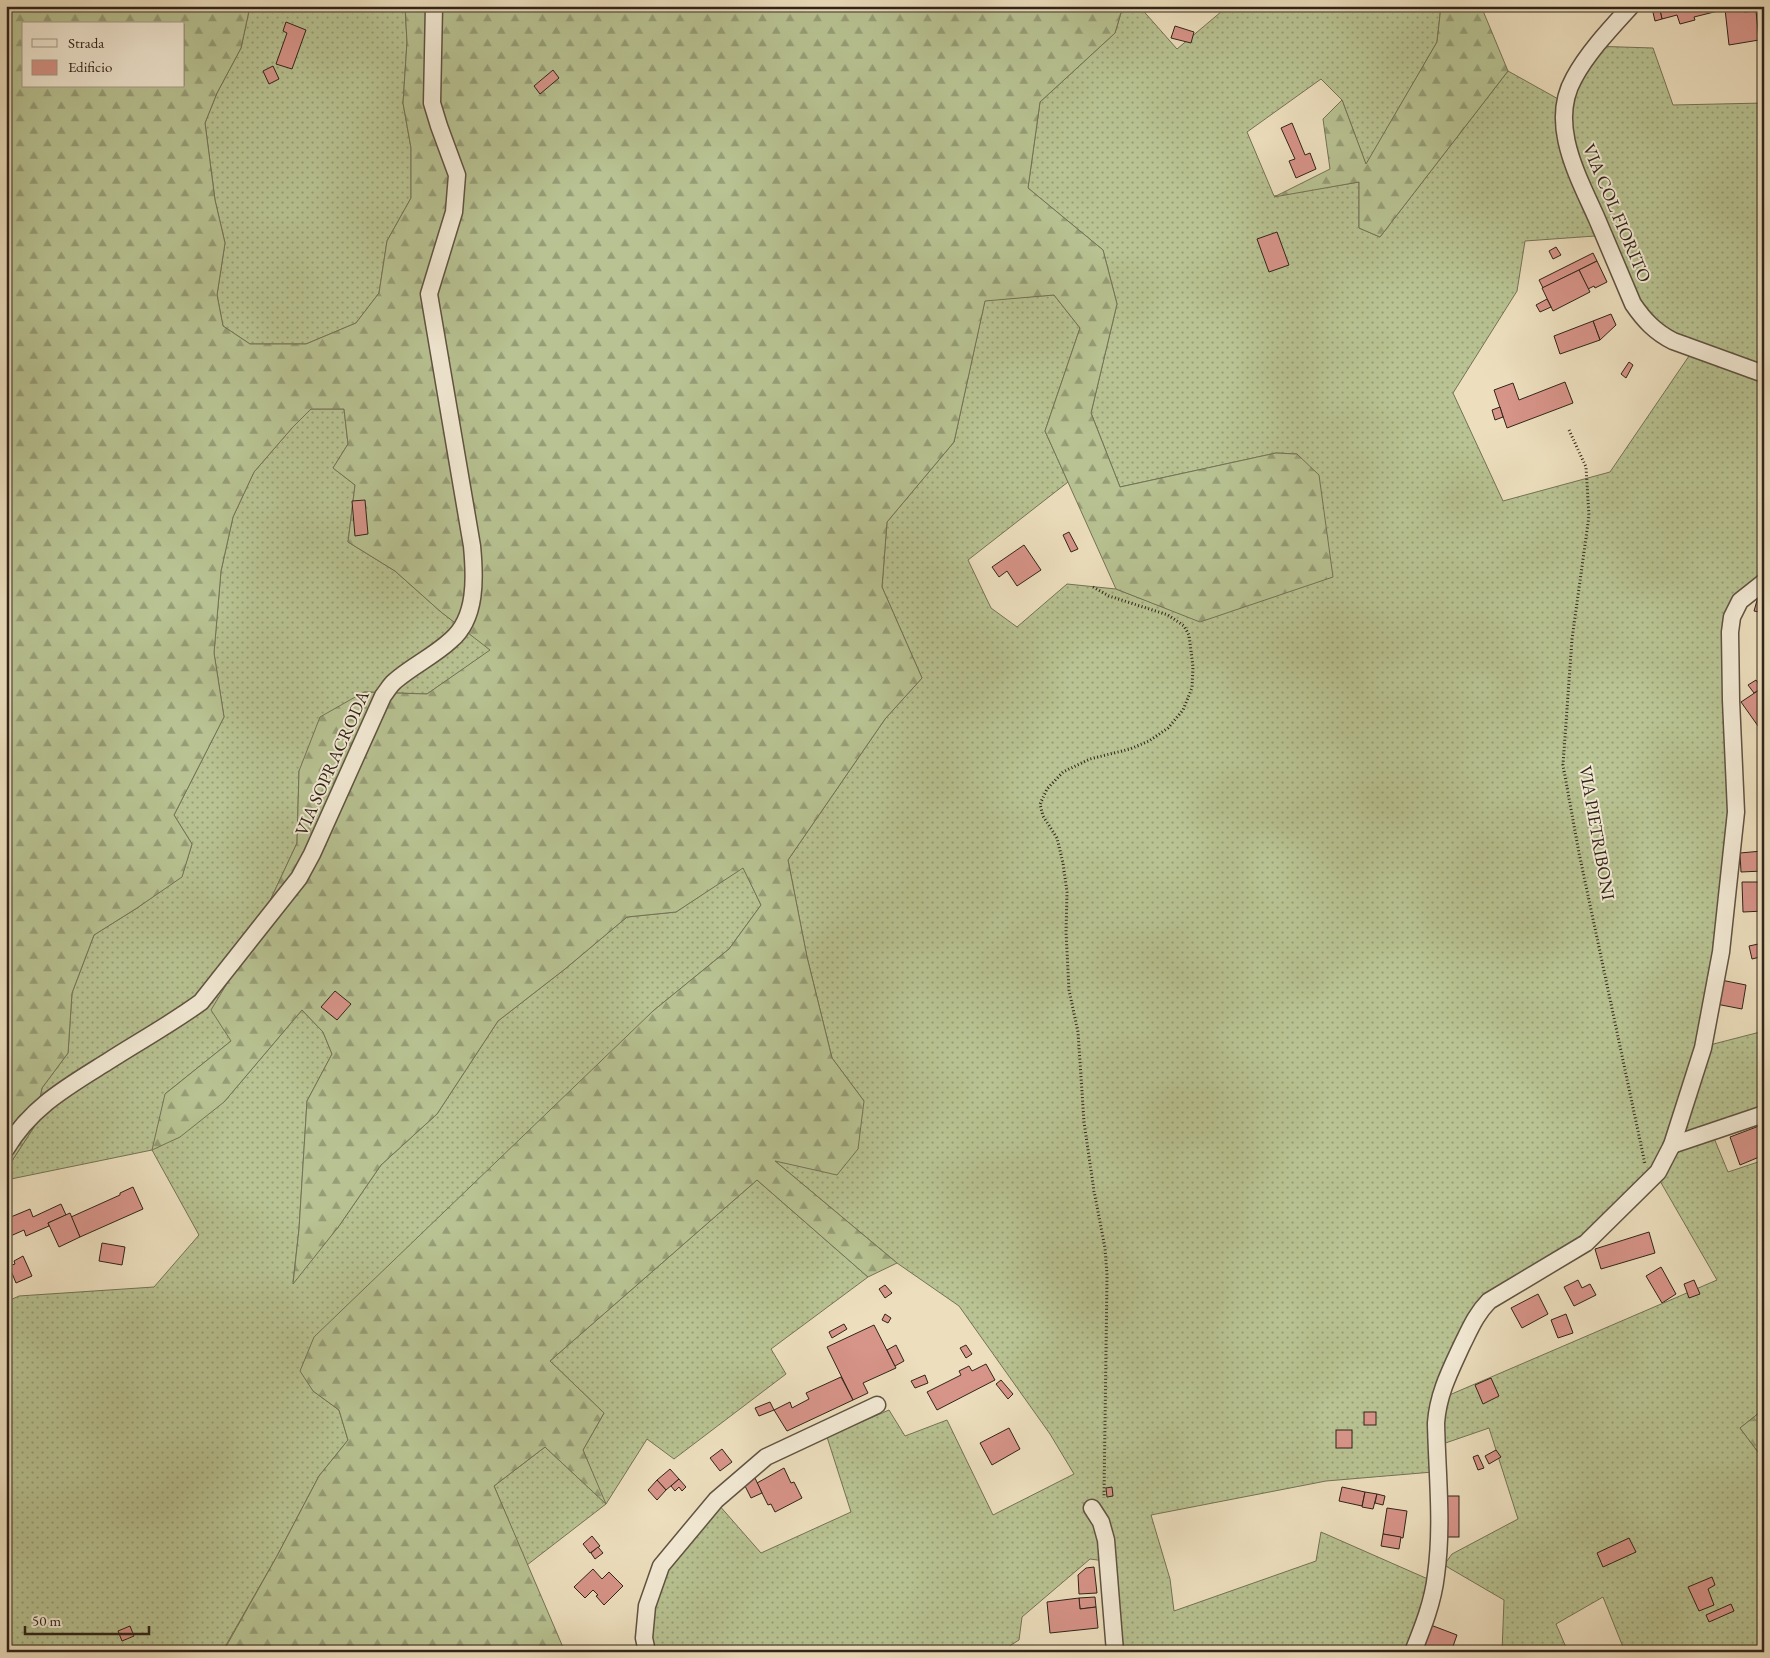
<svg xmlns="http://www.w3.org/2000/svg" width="1770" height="1658" font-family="'EB Garamond',serif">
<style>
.grass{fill:url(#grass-dots);stroke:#747356;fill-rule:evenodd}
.forest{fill:url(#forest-firs);stroke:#747356;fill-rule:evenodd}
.building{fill:#d79489;stroke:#312419}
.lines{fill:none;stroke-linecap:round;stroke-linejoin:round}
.minor-casing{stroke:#605342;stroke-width:19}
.path{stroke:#312419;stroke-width:3;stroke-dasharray:1 2.5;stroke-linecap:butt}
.minor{stroke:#f3ead5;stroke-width:16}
.labels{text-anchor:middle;stroke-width:4;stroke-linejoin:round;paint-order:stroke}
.street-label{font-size:18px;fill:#312419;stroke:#f3ead5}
</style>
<defs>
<pattern id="grass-dots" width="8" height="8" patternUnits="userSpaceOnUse" patternTransform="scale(1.25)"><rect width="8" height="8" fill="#b8c292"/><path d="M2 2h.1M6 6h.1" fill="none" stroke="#969d76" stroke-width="1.8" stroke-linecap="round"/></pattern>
<pattern id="forest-firs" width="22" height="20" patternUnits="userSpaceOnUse" patternTransform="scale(1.25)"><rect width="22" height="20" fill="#b8c292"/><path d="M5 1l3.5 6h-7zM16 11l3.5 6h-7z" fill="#969d76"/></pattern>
</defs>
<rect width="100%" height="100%" fill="#eddfbe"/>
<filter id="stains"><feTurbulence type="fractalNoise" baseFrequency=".004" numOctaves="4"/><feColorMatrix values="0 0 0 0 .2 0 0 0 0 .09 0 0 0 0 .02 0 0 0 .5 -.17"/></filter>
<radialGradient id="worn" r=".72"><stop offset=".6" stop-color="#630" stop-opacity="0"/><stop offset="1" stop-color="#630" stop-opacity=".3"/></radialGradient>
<!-- grass -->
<g class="grass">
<polygon points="250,6 405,6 407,42 403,103 411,148 411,198 387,241 379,293 356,323 306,344 250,344 223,326 217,295 225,243 215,200 205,123 217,93 241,48"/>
<path d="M1123,6H1139L1177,49L1228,6H1441L1437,42L1366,165L1342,100L1321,79L1247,132L1274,196L1359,182V228L1380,237L1508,71L1560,100L1590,46L1653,48L1673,105L1764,103V573L1731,603L1730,825L1717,954L1698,1048L1764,1031V1106L1709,1126L1728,1172L1764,1160V1409L1740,1428L1764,1460V1652H1625L1603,1597L1556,1624L1568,1652H1502L1504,1600L1444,1565L1452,1554L1518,1519L1489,1428L1431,1448L1433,1472L1326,1481L1151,1515L1170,1579L1174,1611L1316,1561L1321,1532L1437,1583L1408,1652H1112L1105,1561L1090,1559L1022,1617L1019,1640L1000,1652H652L644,1593L711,1496L761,1553L851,1512L827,1437L889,1410L905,1436L947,1420L993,1515L1074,1474L1050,1434L959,1306L897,1263L774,1160L864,1101L832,1058L807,957L788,860L885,719L922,678L882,587L887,522L954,442L985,300L1054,295L1080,328L1045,431L1068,482L968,560L991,608L1017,627L1067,584L1116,589L1200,621L1297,454L1276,453L1120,487L1091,413L1117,304L1103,250L1028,188L1040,102L1115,33ZM1595,236L1631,315L1689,356L1610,472L1503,501L1453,393L1517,291L1525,241ZM1660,1181L1717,1280L1447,1396L1498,1288L1581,1241Z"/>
<polygon points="311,409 344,409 348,444 333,468 355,485 348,542 395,571 441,612 491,650 427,694 364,692 299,771 297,843 246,952 231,1041 165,1094 224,1102 302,1010 323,1032 332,1054 307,1101 299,1229 293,1282 339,1226 381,1165 437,1114 498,1021 565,969 627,917 676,912 743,867 761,905 729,949 653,1011 313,1391 339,1410 348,1440 319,1476 277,1556 222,1652 6,1652 6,1302 19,1296 154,1287 199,1235 152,1150 6,1180 6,1170 34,1127 42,1088 68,1053 72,993 94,935 137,908 182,876 192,844 174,815 224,717 214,653 221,571 233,517 254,472 292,428"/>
<polygon points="757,1180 868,1277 771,1349 786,1374 674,1459 647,1439 606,1504 527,1565 494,1486 545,1447 604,1502 583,1450 604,1413 550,1361"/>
</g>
<!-- forest -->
<g class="forest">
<path d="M6,6H250L241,48L217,93L205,123L215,200L225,243L217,295L223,326L250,344H306L356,323L379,293L387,241L411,198V148L403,103L407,42L405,6H1123L1115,33L1040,102L1028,188L1103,250L1117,304L1091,413L1120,487L1276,453L1297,454L1319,475L1333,577L1200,622L1116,589L1045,431L1080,328L1054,295L985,301L954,442L887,522L882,587L922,678L885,719L788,860L807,957L832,1058L864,1101L858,1149L837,1175L775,1161L897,1263L868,1277L757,1180L550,1361L604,1413L583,1450L606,1504L545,1447L494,1486L565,1652H223L277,1556L319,1476L348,1440L339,1410L313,1391L300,1371L314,1337L653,1011L729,949L761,905L743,868L676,912L627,917L565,969L498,1021L437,1114L381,1165L339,1226L293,1284L299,1229L307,1101L332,1054L323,1032L302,1010L224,1102L180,1137L152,1150L165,1094L231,1041L211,1010L246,952L297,843L299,771L320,717L364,692L427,694L490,650L441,612L395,571L348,542L355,485L333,468L348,444L344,409H311L292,428L254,472L233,517L221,571L214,653L224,717L174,815L192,844L182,877L137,908L94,935L72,993L68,1053L42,1088L34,1127L6,1170ZM24,24H184V86H24Z"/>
<polygon points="1441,6 1481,6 1508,71 1380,237 1359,228 1359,182 1274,197 1330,169 1323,119 1342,100 1366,164 1437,42"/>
<polygon points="1764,1409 1764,1460 1740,1428"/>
</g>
<!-- building -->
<g class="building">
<polygon points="1659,6 1716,6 1718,11 1694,17 1695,20 1680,24 1677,15 1662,19"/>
<polygon points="1659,6 1662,19 1655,21 1652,8"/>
<polygon points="1716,6 1727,6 1727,8 1718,11"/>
<polygon points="1727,6 1744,6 1744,12 1756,11 1759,40 1729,45 1725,9 1727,8"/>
<polygon points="286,22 306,30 292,69 276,64 287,33 283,31"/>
<polygon points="1175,26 1194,32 1191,43 1171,38"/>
<polygon points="273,66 279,79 269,84 263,71"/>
<polygon points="553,70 559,78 540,94 534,86"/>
<polygon points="1292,123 1305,155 1310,153 1316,169 1296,178 1289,161 1295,159 1281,128"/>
<polygon points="1277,232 1289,265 1269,272 1257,239"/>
<polygon points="1556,247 1561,255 1553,259 1549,251"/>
<polygon points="1593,253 1597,261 1543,288 1539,280"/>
<polygon points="1597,261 1607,282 1595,288 1594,286 1588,289 1579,270"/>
<polygon points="1579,270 1590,292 1553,311 1542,288"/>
<polygon points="1547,299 1551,307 1540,312 1536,305"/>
<polygon points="1611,314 1616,325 1600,340 1593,321"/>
<polygon points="1593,321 1600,340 1560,354 1554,336"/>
<polygon points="1629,362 1633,365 1626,378 1621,374"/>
<polygon points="1565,382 1573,403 1507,428 1494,390 1513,383 1519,400"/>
<polygon points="1500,407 1503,417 1495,420 1492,410"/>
<polygon points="365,500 368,534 355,536 352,501"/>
<polygon points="1069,532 1078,549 1071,552 1063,535"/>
<polygon points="1024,545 1041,570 1017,586 1007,571 999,577 992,567"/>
<polygon points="1760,590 1764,591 1764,613 1754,611"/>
<polygon points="1756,680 1762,688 1754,693 1748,685"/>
<polygon points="1762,688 1764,691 1764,722 1758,726 1741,702"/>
<polygon points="1762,851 1763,871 1741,872 1740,853"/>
<polygon points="1742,882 1764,882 1764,911 1743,912"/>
<polygon points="1763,943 1764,956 1752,959 1749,946"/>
<polygon points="1721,980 1746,985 1742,1009 1716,1004"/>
<polygon points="335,991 351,1004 337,1020 321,1007"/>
<polygon points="1759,1126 1764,1139 1764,1155 1740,1165 1730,1137"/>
<polygon points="133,1187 143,1209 80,1237 71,1217 120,1195 120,1193"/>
<polygon points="61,1204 66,1215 48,1223 49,1226 26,1236 24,1230 6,1238 6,1219 30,1209 33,1217"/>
<polygon points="70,1213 80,1237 59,1247 48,1223"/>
<polygon points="1649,1232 1655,1253 1601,1269 1595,1249"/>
<polygon points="102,1243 125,1247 122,1265 99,1261"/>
<polygon points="23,1256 32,1276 16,1283 9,1266 15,1264 14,1261"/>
<polygon points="1661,1267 1676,1294 1662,1303 1646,1276"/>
<polygon points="1578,1280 1582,1288 1590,1284 1596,1295 1574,1306 1564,1287"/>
<polygon points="1694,1280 1700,1294 1689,1298 1684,1284"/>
<polygon points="885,1285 892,1293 885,1298 879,1289"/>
<polygon points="1538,1294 1548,1314 1522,1328 1511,1308"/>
<polygon points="885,1314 891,1318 888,1323 882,1320"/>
<polygon points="1566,1314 1573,1333 1558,1338 1551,1320"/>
<polygon points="844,1324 847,1329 832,1338 829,1332"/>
<polygon points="874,1325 896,1368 863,1383 868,1393 853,1400 827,1347"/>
<polygon points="896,1345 904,1361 895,1366 887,1350"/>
<polygon points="966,1345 972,1354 966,1358 960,1348"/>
<polygon points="986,1364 995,1380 937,1410 927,1392 961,1375 959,1371 969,1366 972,1371"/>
<polygon points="925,1375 928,1383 915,1388 911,1381"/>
<polygon points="841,1377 853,1400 787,1431 774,1410 790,1402 792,1408 809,1399 806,1393"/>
<polygon points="1491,1378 1499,1396 1483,1404 1475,1385"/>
<polygon points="1001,1380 1013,1394 1008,1399 996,1384"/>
<polygon points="770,1402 774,1410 759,1416 755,1408"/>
<rect x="1364" y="1412" width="12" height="13"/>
<polygon points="1009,1428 1020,1449 992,1465 980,1443"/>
<rect x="1336" y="1430" width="16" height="18"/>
<polygon points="722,1449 732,1462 720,1471 710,1458"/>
<polygon points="1496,1450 1501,1457 1489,1464 1485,1456"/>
<polygon points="1478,1455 1484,1468 1478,1470 1473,1457"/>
<polygon points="784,1468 791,1483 794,1482 802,1498 775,1512 771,1504 768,1505 757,1483"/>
<polygon points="670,1469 679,1479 666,1490 657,1480"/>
<polygon points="755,1478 762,1493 751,1498 744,1484"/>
<polygon points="679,1479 686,1487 682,1491 679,1487 675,1491 671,1486"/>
<polygon points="657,1480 666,1490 657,1500 648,1490"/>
<polygon points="1112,1487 1113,1496 1107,1497 1106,1488"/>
<polygon points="1342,1487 1365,1492 1362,1506 1339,1501"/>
<polygon points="1365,1492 1377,1494 1373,1509 1362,1507"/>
<polygon points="1377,1494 1385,1496 1383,1505 1375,1503"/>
<rect x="1447" y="1496" width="12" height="41"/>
<polygon points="1387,1508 1407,1511 1403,1538 1383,1534"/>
<polygon points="1383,1534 1401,1537 1399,1549 1381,1546"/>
<polygon points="592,1536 600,1546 590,1553 583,1544"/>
<polygon points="1629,1538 1636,1552 1603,1567 1597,1553"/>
<polygon points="598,1547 603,1553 595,1559 591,1553"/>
<polygon points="1094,1567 1097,1593 1079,1594 1078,1575 1086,1568"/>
<polygon points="593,1569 602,1579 609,1572 623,1586 604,1605 596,1596 598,1595 593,1590 585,1598 574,1587"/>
<polygon points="1712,1577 1715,1585 1708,1589 1714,1605 1699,1611 1688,1587"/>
<polygon points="1095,1597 1096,1607 1080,1609 1079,1598"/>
<polygon points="1079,1598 1080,1609 1096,1607 1098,1628 1050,1633 1047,1602"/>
<polygon points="1731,1604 1734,1611 1709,1622 1706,1615"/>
<polygon points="1428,1624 1457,1635 1451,1652 1426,1652 1421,1650"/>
<polygon points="130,1626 134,1636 122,1641 118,1631"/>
</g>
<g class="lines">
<defs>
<g id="minor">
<path d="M1631,6C1611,28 1588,52 1574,78C1548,124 1578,176 1597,219C1609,247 1621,275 1633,304C1644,320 1655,332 1673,341L1764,374"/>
<polyline points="1672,1145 1764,1114"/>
<path d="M6,1149C31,1107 67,1087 107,1062C138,1042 171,1024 201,1002L299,878L312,854L383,696C387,691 390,685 395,681C412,666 434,656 451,640C477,618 475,577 472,546L429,294L454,212L457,175L439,126L432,103L434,6"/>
<polyline points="1092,1508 1101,1522 1106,1540 1115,1652"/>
<polyline points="647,1652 644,1638 647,1606 661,1566 716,1500 766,1457 877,1405"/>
<path d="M1413,1652C1423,1627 1433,1602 1436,1575C1443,1525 1437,1473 1436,1423C1438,1394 1450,1371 1462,1345C1470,1329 1476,1314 1489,1301L1586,1243L1658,1172L1672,1145L1703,1048L1721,952L1736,812L1731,700L1730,632L1732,617L1740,601L1764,582"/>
</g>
</defs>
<!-- minor casing -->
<use href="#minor" class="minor-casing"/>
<!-- path -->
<g class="path">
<polyline points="1569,430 1586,467 1589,516 1572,639 1563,765 1579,853 1645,1164"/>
<polyline points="1093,587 1109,596 1168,615 1184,626 1189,635 1193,667 1192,688 1183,710 1168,728 1149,741 1130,749 1090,759 1063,772 1047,789 1040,804 1043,816 1057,838 1063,863 1067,892 1066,932 1069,990 1078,1032 1084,1122 1094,1191 1105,1248 1107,1275 1104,1498"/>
</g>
<!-- minor -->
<use href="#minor" class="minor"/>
</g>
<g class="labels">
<!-- street labels -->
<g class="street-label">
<text transform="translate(1617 213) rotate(67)" y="6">VIA COL FIORITO</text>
<text transform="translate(332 763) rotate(-66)" y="6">VIA SOPRACRODA</text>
<text transform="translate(1597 833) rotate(80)" y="6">VIA PIETRIBONI</text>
</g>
</g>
<!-- margin -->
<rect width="1770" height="1658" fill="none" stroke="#eddfbe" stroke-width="25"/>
<rect x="8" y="8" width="1755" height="1643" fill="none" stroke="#312419" stroke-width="2.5"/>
<rect x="12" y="12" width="1745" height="1633" fill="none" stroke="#312419"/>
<!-- legend -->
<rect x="22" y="22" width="162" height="65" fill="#f3ead5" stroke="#a59b8a"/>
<rect x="32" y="39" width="25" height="8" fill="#f3ead5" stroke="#a59b8a"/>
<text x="68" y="48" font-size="15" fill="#312419">Strada</text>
<rect x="32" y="60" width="25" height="15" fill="#d79489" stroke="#a59b8a"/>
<text x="68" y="72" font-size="15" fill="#312419">Edificio</text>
<!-- scale -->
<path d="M25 1626v8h124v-8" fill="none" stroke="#312419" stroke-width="2.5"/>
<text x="32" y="1626" font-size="15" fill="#312419" stroke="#f3ead5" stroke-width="4" paint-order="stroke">50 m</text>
<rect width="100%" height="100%" filter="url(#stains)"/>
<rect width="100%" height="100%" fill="url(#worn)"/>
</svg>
